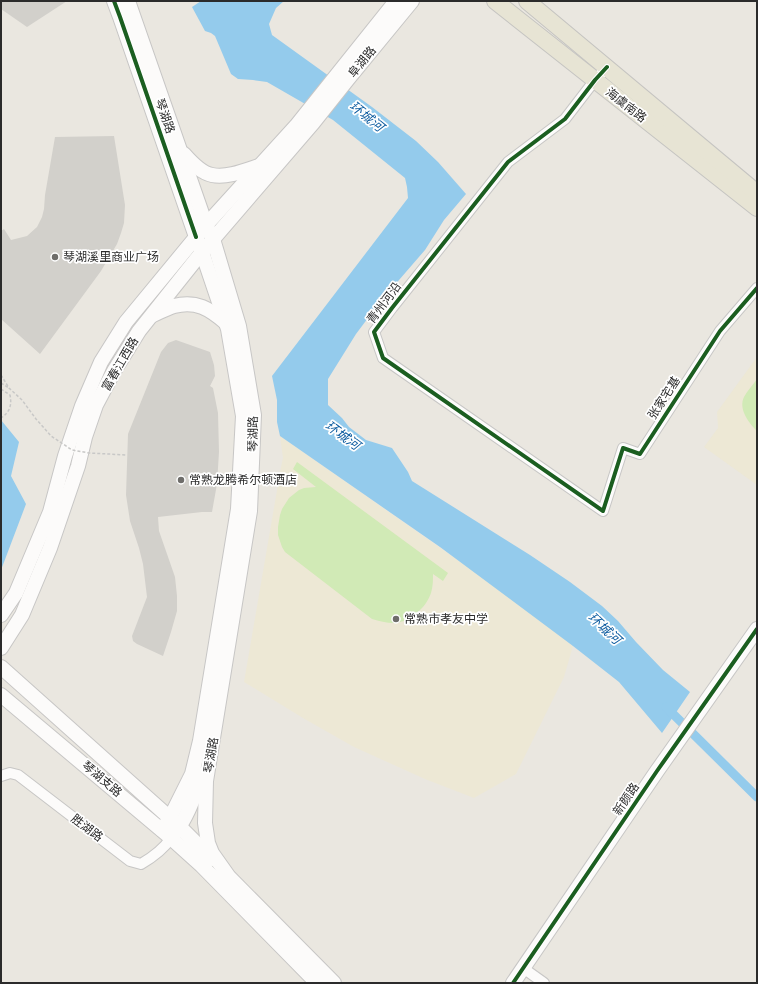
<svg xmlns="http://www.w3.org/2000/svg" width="758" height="984" font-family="'DejaVu Sans','Noto Sans SC',sans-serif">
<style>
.education{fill:#ede8d5}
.pitch{fill:#d1eab6}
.water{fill:#94cbec}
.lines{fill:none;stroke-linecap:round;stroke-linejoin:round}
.canal{stroke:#94cbec;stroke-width:9}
.building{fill:#d2d0cb}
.street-casing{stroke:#c7c6c5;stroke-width:12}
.secondary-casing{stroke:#c7c6c5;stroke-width:16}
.primary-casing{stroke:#c5c4c1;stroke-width:18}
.path{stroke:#c8c8c7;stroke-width:1.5;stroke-dasharray:3 2;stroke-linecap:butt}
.street{stroke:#fcfbfa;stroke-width:10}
.secondary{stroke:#fcfbfa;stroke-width:14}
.primary{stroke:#e7e4d4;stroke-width:16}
.path-bridge{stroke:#c8c8c7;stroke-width:1.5;stroke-dasharray:3 2;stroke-linecap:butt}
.cycleway-casing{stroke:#fff;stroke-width:6}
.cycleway{stroke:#1b5e20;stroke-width:4}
.poi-dot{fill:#6e6d6a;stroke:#fff;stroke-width:1.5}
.labels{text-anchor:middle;stroke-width:3.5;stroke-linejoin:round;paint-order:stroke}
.street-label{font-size:12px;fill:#2b2b2b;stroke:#fff}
.poi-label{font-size:12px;fill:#2b2b2b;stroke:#fff;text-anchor:start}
.water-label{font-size:13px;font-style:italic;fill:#0b5b9f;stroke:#fff}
</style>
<rect width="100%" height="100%" fill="#eae7e0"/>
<!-- education -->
<g class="education">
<polygon points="757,357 757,485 704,447 718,428 717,412"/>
<polygon points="280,436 502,591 573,646 564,677 516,774 474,798 425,779 354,747 303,718 244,682 281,467 283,458"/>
</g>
<!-- pitch -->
<g class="pitch">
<path d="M757,379V431C749,423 738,409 744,397C747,391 753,385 757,379Z"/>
<path d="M297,462L448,573L443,581L433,574C433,580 433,586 431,593C426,608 410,622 394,623C386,623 379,621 372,619L285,552L282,547L278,535V527L280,515L282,509L289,498L299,490L304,488L316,487L293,469Z"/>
</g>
<!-- water -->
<g class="water">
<polygon points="201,1 284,1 276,8 269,24 272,35 372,107 416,141 438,162 466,194 444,220 425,250 380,302 356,334 328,379 328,405 342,418 349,427 366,440 392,448 408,472 412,481 530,555 570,582 602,606 618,621 636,642 663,670 690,692 662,733 619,682 573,646 440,547 280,436 277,422 277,400 272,376 408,198 407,187 405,178 333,120 267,82 253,80 238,79 231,74 215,36 211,33 205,31 192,7"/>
<polygon points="1,420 19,442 11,476 26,504 1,570"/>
</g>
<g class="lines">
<!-- canal -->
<polyline class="canal" points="666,707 757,797"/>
</g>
<!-- building -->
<g class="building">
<polygon points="1,1 67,1 27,27 1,9"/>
<polygon points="114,136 125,205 124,223 121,233 117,244 101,271 40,354 1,319 1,231 4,229 11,240 27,236 37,227 42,217 44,209 45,195 55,137"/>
<polygon points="176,340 210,352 214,365 215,376 210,386 213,388 218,413 219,452 217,484 212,512 202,512 158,517 159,531 175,577 177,596 177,611 171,632 163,656 137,644 133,641 132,636 147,597 143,564 139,548 130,521 126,495 128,434 161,352 168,343"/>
</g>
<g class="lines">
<defs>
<g id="street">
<polyline points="607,67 595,80 565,119 508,162 392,308 374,332 383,358 603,511 623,448 640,454 720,331 757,288"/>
<path d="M1,776L10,773L18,775L130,861L141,864C153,857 163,850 171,838"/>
<polyline points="523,968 544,983"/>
</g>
<g id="secondary">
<polyline points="114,1 120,17 196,237 202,252 228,329 243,416 238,509 200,741 192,774 170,818 162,830"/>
<polyline points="128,1 206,225 213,239 239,326 254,415 250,511 206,781 205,823 208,843 212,853 229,877 334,983"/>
<path d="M184,154C191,162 201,173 212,175C227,178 244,171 259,166"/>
<path d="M153,315C160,312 167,308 174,306C196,300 210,309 226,323"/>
<polyline points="1,615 16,593 50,512 65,456 82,406 101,362 126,322 206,225 296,126 396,1"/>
<polyline points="1,648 22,615 50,548 78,466 85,437 96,405 114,371 139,331 202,252 313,123 348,79 412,1"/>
<polyline points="1,667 180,827 212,859"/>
<polyline points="1,695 171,838 201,865 317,983"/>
<path d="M175,833C188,816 195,794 203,774"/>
<polyline points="513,983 657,771 757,629"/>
</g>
<g id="primary">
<polyline points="495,1 757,208"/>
<polyline points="527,1 757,193"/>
</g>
</defs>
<!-- street casing -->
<use href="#street" class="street-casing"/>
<!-- secondary casing -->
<use href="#secondary" class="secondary-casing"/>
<!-- primary casing -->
<use href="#primary" class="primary-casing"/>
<!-- path -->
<g class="path">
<polyline points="1,383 9,388"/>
<path d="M1,389L10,395C12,405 10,412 1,418"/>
</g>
<!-- street -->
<use href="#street" class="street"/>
<!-- secondary -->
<use href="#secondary" class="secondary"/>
<!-- primary -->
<use href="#primary" class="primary"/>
<!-- path-bridge -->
<polyline class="path-bridge" points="1,375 9,388 22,400 36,419 51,436 72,450 89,453 127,455"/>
<defs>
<g id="cycleway">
<polyline points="114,1 120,17 196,237"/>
<polyline points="607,67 595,80 565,119 508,162 392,308 374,332 383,358 603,511 623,448 640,454 720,331 757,288"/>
<polyline points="513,983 657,771 757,629"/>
</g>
</defs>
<!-- cycleway casing -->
<use href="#cycleway" class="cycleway-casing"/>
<!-- cycleway -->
<use href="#cycleway" class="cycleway"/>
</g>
<!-- markers -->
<g class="poi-dot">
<circle cx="55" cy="257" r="4"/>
<circle cx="181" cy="480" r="4"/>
<circle cx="396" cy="619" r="4"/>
</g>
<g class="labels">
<!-- street labels -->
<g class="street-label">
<text transform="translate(362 62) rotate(-51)" y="4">阜湖路</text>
<text transform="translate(626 105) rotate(38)" y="4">海虞南路</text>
<text transform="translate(165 116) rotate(71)" y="4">琴湖路</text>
<text transform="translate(384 303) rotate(-53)" y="4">青州河沿</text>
<text transform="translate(120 364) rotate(-60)" y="4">富春江西路</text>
<text transform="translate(664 398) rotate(-57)" y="4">张家宅基</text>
<text transform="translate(253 434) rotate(-89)" y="4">琴湖路</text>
<text transform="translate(211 755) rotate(-81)" y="4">琴湖路</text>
<text transform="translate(102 779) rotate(40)" y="4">琴湖支路</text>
<text transform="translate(626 799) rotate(-56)" y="4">新颜路</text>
<text transform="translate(87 828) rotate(37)" y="4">胜湖路</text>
</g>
<!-- poi labels -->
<g class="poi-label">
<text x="63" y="261">琴湖溪里商业广场</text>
<text x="189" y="484">常熟龙腾希尔顿酒店</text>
<text x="404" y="623">常熟市孝友中学</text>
</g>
<!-- water labels -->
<g class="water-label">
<text transform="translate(367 116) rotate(39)" y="5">环城河</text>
<text transform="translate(343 435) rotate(36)" y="5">环城河</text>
<text transform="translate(605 628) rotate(43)" y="5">环城河</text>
</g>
</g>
<!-- border -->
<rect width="758" height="984" fill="none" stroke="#2b2b2b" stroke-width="4"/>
</svg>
